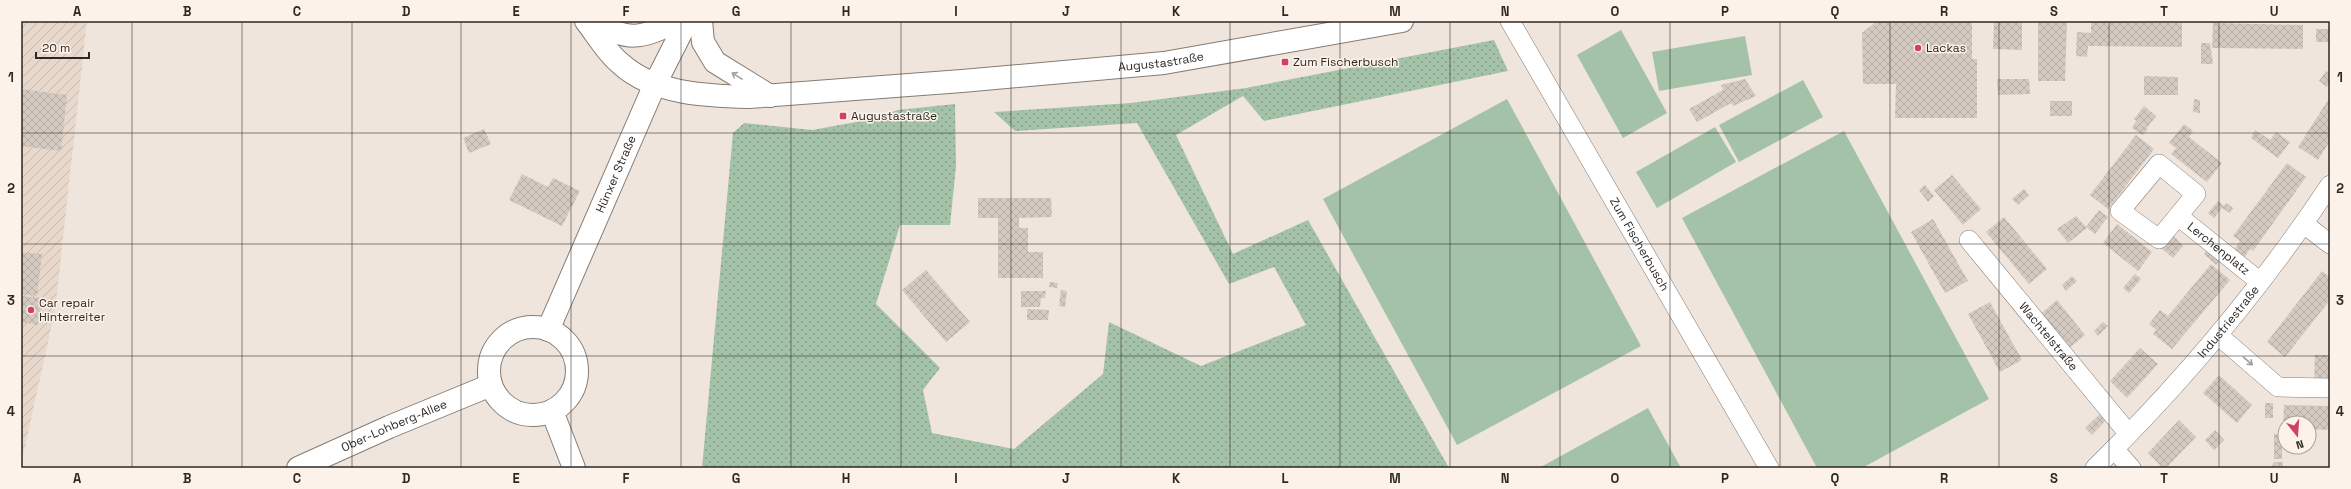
<svg xmlns="http://www.w3.org/2000/svg" width="2351" height="489" font-family="'Space Grotesk',sans-serif">
<style>
.industrial{fill:url(#industrial-furrows)}
.grass{fill:url(#grass-dots)}
.park{fill:#a4c2a7}
.building{fill:url(#building-cross-hatch)}
.lines{fill:none;stroke-linecap:round;stroke-linejoin:round}
.minor-casing{stroke:#857c74;stroke-width:20}
.tertiary-casing{stroke:#857c74;stroke-width:24}
.secondary-casing{stroke:#857c74;stroke-width:24}
.minor{stroke:#fff;stroke-width:19}
.tertiary{stroke:#fff;stroke-width:22}
.secondary{stroke:#fff;stroke-width:22}
.oneway{stroke:#a09e9d}
.grid{fill:none;stroke:#2c2825;stroke-width:1;stroke-opacity:0.55}
.poi-dot{fill:#d04164;stroke:#fcf2e9;stroke-width:1.5}
.labels{text-anchor:middle;stroke-width:3;stroke-linejoin:round;paint-order:stroke}
.poi-label{font-size:12px;fill:#2c2825;stroke:#fcf2e9;text-anchor:start}
.street-label{font-size:12px;fill:#2c2825;stroke:#fcf2e9}
.neatline{fill:none;stroke:#2c2825;stroke-width:1.5}
.grid-label{font-size:13px;text-anchor:middle;font-weight:bold;fill:#2c2825}
</style>
<defs>
<pattern id="industrial-furrows" width="10" height="10" patternUnits="userSpaceOnUse"><rect width="10" height="10" fill="#e8d8cb"/><path d="M-1 1l2-2M0 10L10 0M9 11l2-2" fill="none" stroke="#c7b9ae"/></pattern>
<pattern id="grass-dots" width="8" height="8" patternUnits="userSpaceOnUse"><rect width="8" height="8" fill="#a4c2a7"/><path d="M2 2h.1M6 6h.1" fill="none" stroke="#869e88" stroke-width="1.8" stroke-linecap="round"/></pattern>
<pattern id="building-cross-hatch" width="8" height="8" patternUnits="userSpaceOnUse"><rect width="8" height="8" fill="#d5cac2"/><path d="M0 0l8 8M0 8l8-8" fill="none" stroke="#b7aea7"/></pattern>
</defs>
<rect width="100%" height="100%" fill="#efe5dc"/>
<!-- industrial -->
<polygon class="industrial" points="21,21 87,21 55,310 21,465"/>
<!-- grass -->
<polygon class="grass" points="1494,40 1508,71 1264,121 1243,96 1176,135 1233,254 1308,220 1449,468 702,468 733,133 744,123 812,130 867,120 898,110 955,104 956,166 950,225 900,225 876,304 940,368 923,390 932,433 1014,449 1103,374 1109,322 1201,366 1306,325 1274,267 1229,284 1137,123 1015,131 994,112 1131,103 1246,88"/>
<!-- park -->
<g class="park">
<polygon points="1621,30 1667,113 1623,138 1577,55"/>
<polygon points="1745,36 1752,75 1659,91 1652,52"/>
<polygon points="1803,80 1823,117 1739,162 1719,125"/>
<polygon points="1507,99 1641,346 1457,445 1323,199"/>
<polygon points="1715,127 1736,162 1657,208 1636,172"/>
<polygon points="1844,131 1989,399 1862,468 1817,468 1682,218"/>
<polygon points="1648,408 1681,468 1539,468"/>
</g>
<!-- building -->
<g class="building">
<polygon points="1877,21 1972,21 1972,59 1977,59 1977,118 1895,118 1896,84 1863,84 1862,33"/>
<polygon points="1994,21 2022,21 2022,50 1993,49"/>
<polygon points="2038,21 2067,21 2065,81 2038,81"/>
<polygon points="2091,22 2182,23 2182,47 2088,46 2087,57 2076,56 2077,32 2091,33"/>
<polygon points="2213,23 2303,25 2303,49 2212,48"/>
<rect x="2316" y="29" width="14" height="13"/>
<polygon points="2201,43 2210,43 2213,64 2201,64"/>
<polygon points="2326,71 2330,73 2330,83 2327,87 2319,81"/>
<polygon points="2144,76 2178,77 2178,95 2144,95"/>
<polygon points="1745,79 1756,96 1733,106 1731,103 1697,122 1689,109 1723,90 1721,85"/>
<polygon points="1997,79 2029,79 2030,94 1998,95"/>
<polygon points="21,89 67,95 61,151 21,146"/>
<polygon points="2330,97 2330,141 2318,160 2298,147"/>
<polygon points="2194,99 2200,100 2200,113 2193,112"/>
<rect x="2050" y="101" width="22" height="15"/>
<polygon points="2144,106 2156,116 2147,128 2134,119"/>
<polygon points="2136,121 2148,129 2143,135 2132,128"/>
<polygon points="2184,124 2193,131 2189,137 2222,163 2207,182 2171,154 2176,148 2169,143"/>
<polygon points="484,129 491,144 469,153 463,138"/>
<polygon points="2255,130 2270,140 2276,132 2290,142 2278,158 2251,138"/>
<polygon points="2136,135 2154,149 2108,209 2090,195"/>
<polygon points="2287,163 2306,177 2253,251 2250,249 2244,258 2234,250 2240,241 2233,236"/>
<polygon points="522,174 548,187 553,178 580,191 562,226 509,200"/>
<polygon points="1952,175 1981,209 1963,225 1934,190"/>
<polygon points="1925,185 1934,196 1928,202 1919,190"/>
<polygon points="2024,189 2029,195 2018,205 2012,199"/>
<polygon points="978,198 1051,198 1052,217 1019,218 1019,228 1028,228 1028,252 1043,252 1043,278 998,278 998,218 978,218"/>
<polygon points="2218,201 2224,206 2226,203 2233,208 2230,213 2222,208 2214,218 2208,213"/>
<polygon points="2099,210 2108,217 2095,234 2086,227"/>
<polygon points="2076,216 2087,228 2068,243 2057,229"/>
<polygon points="2004,217 2047,269 2029,284 1986,232"/>
<polygon points="1933,219 1968,281 1945,293 1911,232"/>
<polygon points="2117,224 2152,252 2138,271 2103,243"/>
<polygon points="2172,234 2183,246 2173,258 2161,248"/>
<polygon points="2209,248 2222,258 2216,265 2204,254"/>
<polygon points="21,252 42,254 37,296 21,294"/>
<polygon points="2211,264 2230,280 2172,349 2153,334 2156,330 2149,324 2160,310 2168,316"/>
<polygon points="926,270 970,322 946,342 902,290"/>
<polygon points="2322,271 2330,277 2330,300 2285,357 2267,342"/>
<polygon points="2135,274 2141,279 2129,293 2123,288"/>
<polygon points="2072,276 2077,281 2066,291 2062,285"/>
<polygon points="1050,282 1058,283 1057,288 1049,287"/>
<polygon points="1061,290 1067,291 1065,307 1059,306"/>
<polygon points="1021,291 1046,291 1045,298 1041,298 1040,307 1021,307"/>
<polygon points="21,296 42,298 38,325 21,322"/>
<polygon points="2057,300 2085,335 2067,350 2038,316"/>
<polygon points="1990,302 2022,360 2000,372 1968,314"/>
<polygon points="1027,309 1049,310 1048,320 1027,320"/>
<polygon points="2103,322 2108,326 2098,336 2094,331"/>
<polygon points="2140,348 2158,364 2127,398 2110,381"/>
<polygon points="2315,355 2330,355 2330,384 2314,383"/>
<polygon points="2219,375 2252,405 2237,423 2203,393"/>
<rect x="2265" y="403" width="8" height="15"/>
<polygon points="2284,405 2329,406 2328,430 2309,429 2309,423 2285,423 2285,429 2283,429"/>
<polygon points="2102,412 2108,418 2092,435 2085,428"/>
<polygon points="2179,420 2196,437 2166,468 2163,468 2148,453"/>
<polygon points="2215,430 2224,440 2214,450 2205,440"/>
<polygon points="2274,434 2282,435 2282,459 2274,459"/>
<polygon points="2274,462 2283,462 2283,468 2271,468"/>
</g>
<g class="lines">
<defs>
<g id="minor">
<path id="s1" d="M1510,21L1769,468"/>
<path id="s2" d="M2178,216L2159,239L2120,211L2159,164L2196,194L2178,216L2259,281"/>
<polyline points="2304,224 2330,244"/>
<path id="s3" d="M1969,240L2128,433"/>
<polyline points="2219,336 2278,387 2330,388"/>
<polyline points="2114,449 2131,468"/>
<path id="s4" d="M2095,468C2183,382 2262,287 2330,185"/>
</g>
<g id="tertiary">
<path id="s5" d="M298,468L389,427L491,385"/>
</g>
<g id="secondary">
<path id="s6" d="M586,21C597,35 607,53 621,64C654,94 707,96 749,97L962,81L1164,63L1402,21"/>
<path d="M591,21C630,41 638,40 677,21"/>
<polyline points="701,21 703,42 715,62 770,96"/>
<circle cx="533" cy="371" r="44"/>
<path id="s7" d="M548,330L655,84L687,21"/>
<polyline points="552,411 574,468"/>
</g>
</defs>
<!-- minor casing -->
<use href="#minor" class="minor-casing"/>
<!-- tertiary casing -->
<use href="#tertiary" class="tertiary-casing"/>
<!-- secondary casing -->
<use href="#secondary" class="secondary-casing"/>
<!-- minor -->
<use href="#minor" class="minor"/>
<!-- tertiary -->
<use href="#tertiary" class="tertiary"/>
<!-- secondary -->
<use href="#secondary" class="secondary"/>
</g>
<!-- one-way arrows -->
<defs><path id="oneway-shaft" d="M-6 0H5M1.5-3L5.5 0L1.5 3" fill="none" stroke-width="1.6" stroke-linecap="round" stroke-linejoin="round"/></defs>
<g class="oneway">
<use href="#oneway-shaft" transform="translate(737 76) rotate(-148)"/>
<use href="#oneway-shaft" transform="translate(2248 361) rotate(41)"/>
</g>
<!-- grid -->
<path class="grid" d="M132,21V468M242,21V468M352,21V468M461,21V468M571,21V468M681,21V468M791,21V468M901,21V468M1011,21V468M1121,21V468M1230,21V468M1340,21V468M1450,21V468M1560,21V468M1670,21V468M1780,21V468M1890,21V468M1999,21V468M2109,21V468M2219,21V468M21,133H2330M21,244H2330M21,356H2330"/>
<!-- markers -->
<g class="poi-dot">
<circle cx="1918" cy="48" r="4"/>
<rect x="1281" y="58" width="8" height="8" rx="2"/>
<rect x="839" y="112" width="8" height="8" rx="2"/>
<circle cx="31" cy="310" r="4"/>
</g>
<g class="labels">
<!-- poi labels -->
<g class="poi-label">
<text x="1926" y="52">Lackas</text>
<text x="1293" y="66">Zum Fischerbusch</text>
<text x="851" y="120">Augustastraße</text>
<text x="39" y="307">Car repair<tspan x="39" dy="14">Hinterreiter</tspan></text>
</g>
<!-- street labels -->
<g class="street-label">
<text dy="4" stroke="none"><textPath href="#s6" startOffset="604">Augustastraße</textPath></text>
<text dy="4" stroke="none"><textPath href="#s7" startOffset="170">Hünxer Straße</textPath></text>
<text dy="4" stroke="none"><textPath href="#s1" startOffset="258">Zum Fischerbusch</textPath></text>
<text dy="4" stroke="none"><textPath href="#s2" startOffset="267">Lerchenplatz</textPath></text>
<text dy="4" stroke="none"><textPath href="#s4" startOffset="198">Industriestraße</textPath></text>
<text dy="4" stroke="none"><textPath href="#s3" startOffset="125">Wachtelstraße</textPath></text>
<text dy="4" stroke="none"><textPath href="#s5" startOffset="105">Ober-Lohberg-Allee</textPath></text>
</g>
</g>
<!-- border -->
<rect width="2351" height="489" fill="none" stroke="#fcf2e9" stroke-width="44"/>
<!-- north arrow -->
<g transform="translate(2297 435) rotate(163)"><circle r="19" fill="#fcf2e9" stroke="#a9a19b"/>
<path d="M0-3L7 15L0 10L-7 15Z" fill="#d04164"/>
<text y="-6" font-size="11" font-weight="bold" text-anchor="middle" fill="#2c2825">N</text>
</g>
<!-- scale -->
<path d="M36 52v6h53v-6" fill="none" stroke="#2c2825" stroke-width="2"/>
<text x="42" y="52" font-size="12" fill="#2c2825" stroke="#fcf2e9" stroke-width="3" paint-order="stroke">20 m</text>
<rect x="22" y="22" width="2307" height="445" class="neatline"/>
<g class="grid-label">
<text x="77" y="16">A</text>
<text x="187" y="16">B</text>
<text x="297" y="16">C</text>
<text x="406" y="16">D</text>
<text x="516" y="16">E</text>
<text x="626" y="16">F</text>
<text x="736" y="16">G</text>
<text x="846" y="16">H</text>
<text x="956" y="16">I</text>
<text x="1066" y="16">J</text>
<text x="1176" y="16">K</text>
<text x="1285" y="16">L</text>
<text x="1395" y="16">M</text>
<text x="1505" y="16">N</text>
<text x="1615" y="16">O</text>
<text x="1725" y="16">P</text>
<text x="1835" y="16">Q</text>
<text x="1944" y="16">R</text>
<text x="2054" y="16">S</text>
<text x="2164" y="16">T</text>
<text x="2274" y="16">U</text>
<text x="11" y="82">1</text>
<text x="2340" y="82">1</text>
<text x="11" y="193">2</text>
<text x="2340" y="193">2</text>
<text x="11" y="305">3</text>
<text x="2340" y="305">3</text>
<text x="11" y="416">4</text>
<text x="2340" y="416">4</text>
<text x="77" y="483">A</text>
<text x="187" y="483">B</text>
<text x="297" y="483">C</text>
<text x="406" y="483">D</text>
<text x="516" y="483">E</text>
<text x="626" y="483">F</text>
<text x="736" y="483">G</text>
<text x="846" y="483">H</text>
<text x="956" y="483">I</text>
<text x="1066" y="483">J</text>
<text x="1176" y="483">K</text>
<text x="1285" y="483">L</text>
<text x="1395" y="483">M</text>
<text x="1505" y="483">N</text>
<text x="1615" y="483">O</text>
<text x="1725" y="483">P</text>
<text x="1835" y="483">Q</text>
<text x="1944" y="483">R</text>
<text x="2054" y="483">S</text>
<text x="2164" y="483">T</text>
<text x="2274" y="483">U</text>
</g>
</svg>
